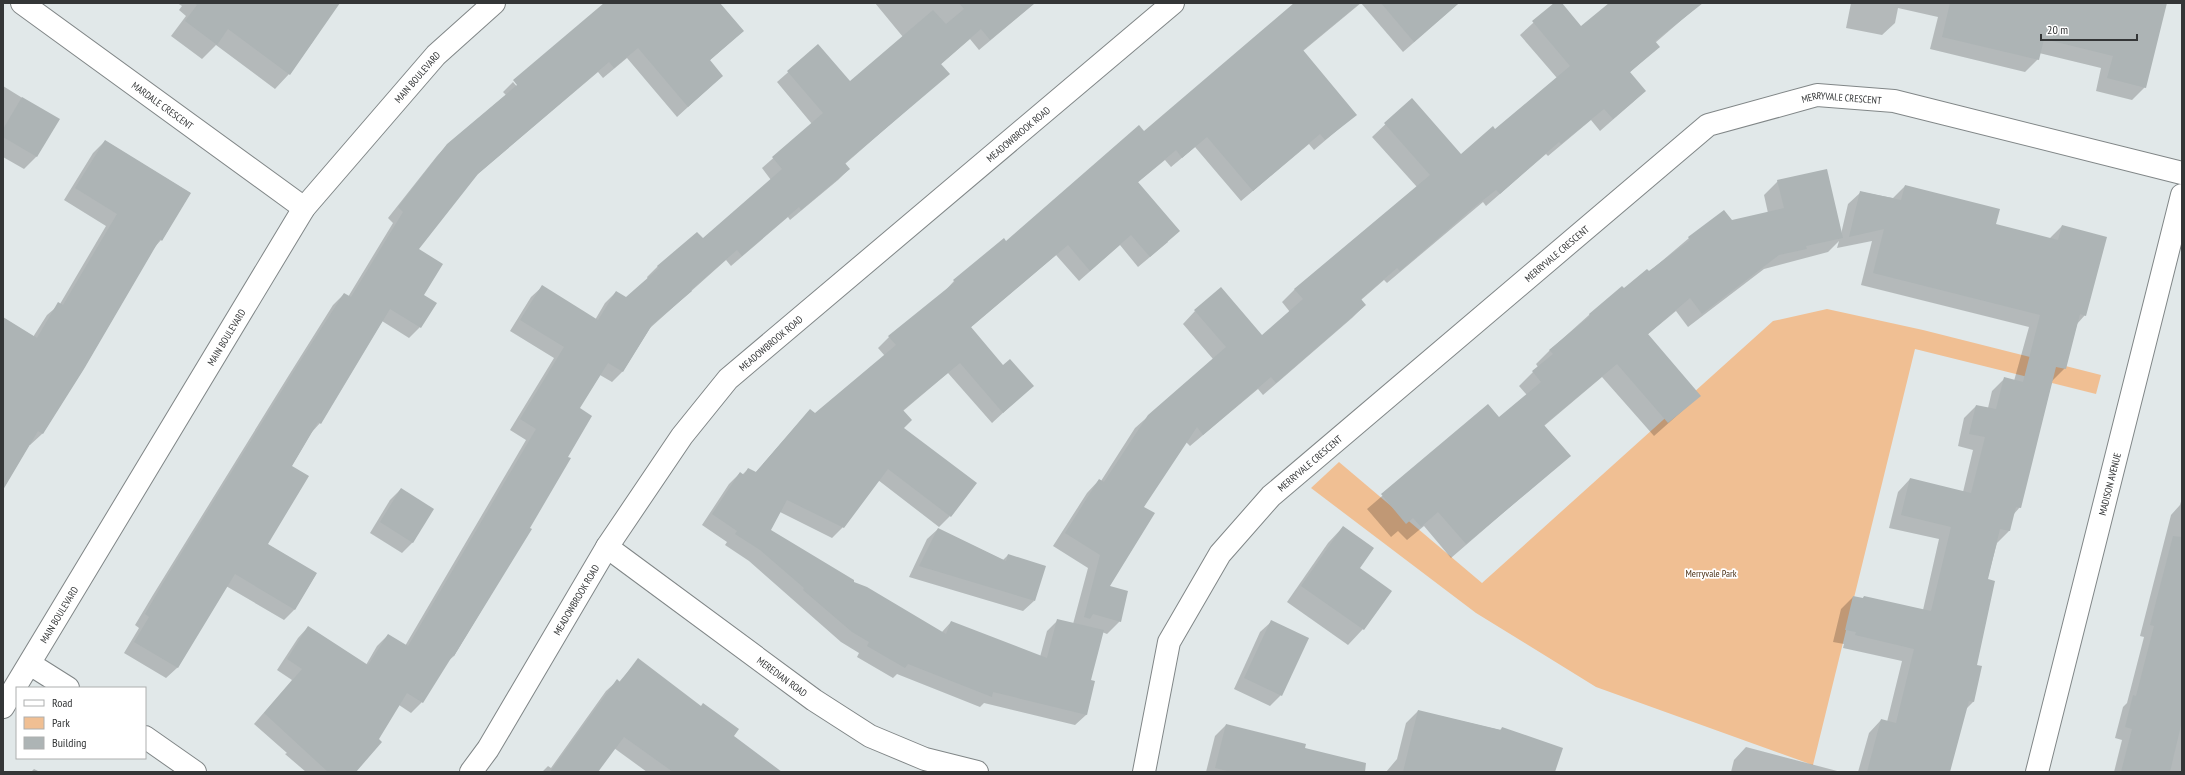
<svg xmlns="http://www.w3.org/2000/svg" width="2185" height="775" font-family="'PT Sans Narrow',sans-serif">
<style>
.green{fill:#f0bf93}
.shadow{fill:#0003}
.building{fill:#adb4b5}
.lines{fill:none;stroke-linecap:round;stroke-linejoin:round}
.minor-casing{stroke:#808687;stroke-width:24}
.tertiary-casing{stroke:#808687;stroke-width:24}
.minor{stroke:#fff;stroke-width:22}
.tertiary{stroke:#fff;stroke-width:22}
.labels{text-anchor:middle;stroke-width:3.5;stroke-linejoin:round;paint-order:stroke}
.street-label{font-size:10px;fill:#343637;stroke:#fff}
.park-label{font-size:10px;fill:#492e13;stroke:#fff}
</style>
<rect width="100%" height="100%" fill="#e1e8e9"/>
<!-- green -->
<polygon class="green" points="1827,309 1923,330 2101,375 2096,394 1915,349 1813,765 1596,687 1476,613 1311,488 1339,462 1482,583 1773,321"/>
<!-- shadow -->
<g class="shadow">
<polygon points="177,3 333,3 312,39 314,40 289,74 275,89 216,45 202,59 171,36 186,16 179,10 182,6"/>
<polygon points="605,3 719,3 743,31 709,61 722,76 677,117 627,58 603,78 598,72 473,178 418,249 422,295 435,303 420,327 409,338 382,321 320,423 311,433 291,467 267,544 316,574 294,610 284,620 226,586 177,668 166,678 124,653 139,628 135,625 153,595 289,375 333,305 344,294 348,297 393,223 388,218 437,156 448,144 506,95 503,92 513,82 519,89"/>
<polygon points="875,3 1035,3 979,50 970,39 940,65 948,74 845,164 849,169 838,180 790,220 788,217 731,266 726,260 650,328 623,371 612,382 600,375 578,409 567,457 529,528 530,529 454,656 447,662 422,702 411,713 399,705 355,772 306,772 285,754 287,753 254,724 292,680 277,670 298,638 308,627 366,665 377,646 388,635 405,646 526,440 510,430 554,358 510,331 531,297 542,287 595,320 605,303 616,292 626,298 648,279 647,277 658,266 702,240 771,180 762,168 812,124 777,82 818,46 849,83 903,37"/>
<polygon points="1297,3 1361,3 1303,51 1355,115 1314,150 1309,144 1241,201 1195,147 1171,167 1165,160 1137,183 1168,242 1138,267 1120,245 1079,281 1056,255 970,328 1003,367 1032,386 992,423 948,373 903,411 903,428 950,516 939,527 878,480 843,527 832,538 780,512 770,530 852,583 941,633 951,622 1040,657 1047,631 1058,620 1073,624 1088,568 1053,546 1087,493 1099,480 1101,481 1135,428 1213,359 1183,324 1195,311 1262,336 1290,312 1282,302 1294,290 1417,187 1372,137 1412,99 1461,155 1495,130 1557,78 1520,35 1555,3 1561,3 1581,28 1615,3 1690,3 1692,11 1655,43 1658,47 1629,73 1645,91 1632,103 1600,131 1591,120 1548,156 1546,154 1486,206 1483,202 1387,283 1384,280 1361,300 1365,305 1352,318 1263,395 1258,389 1190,446 1186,442 1143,507 1109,587 1120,621 1107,634 1102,632 1090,680 1086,715 1075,725 984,703 980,707 897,674 893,678 857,657 859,653 841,642 749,561 725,545 727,542 702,525 729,484 740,473 742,475 748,469 755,473 810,410 815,414 885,356 878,348 889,337 944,292 954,281 1006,242 1144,133"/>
<polygon points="1361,3 1459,3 1403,52"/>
<polygon points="1851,3 2166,3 2145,87 2132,100 2096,91 2101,68 2039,53 2038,59 2025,72 1930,49 1938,17 1898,8 1895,23 1882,35 1846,28"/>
<polygon points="3,86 58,120 36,157 24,169 3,157"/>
<polygon points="105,141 190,193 161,240 153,249 83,369 42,434 30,445 29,444 3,489 3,319 33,337 47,315 60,304 106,226 64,200 93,153"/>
<polygon points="1778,181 1841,234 1848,204 1861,192 1893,198 1905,186 1995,225 2049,239 2062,226 2085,315 2077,324 2065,368 2052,381 2020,507 2013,515 2009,531 1997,543 1987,580 1975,665 1973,702 1966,709 1949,772 1858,772 1869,733 1881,720 1887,722 1902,661 1843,648 1844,644 1833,642 1841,609 1853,597 1862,599 1864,597 1923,610 1939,539 1889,528 1898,492 1910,479 1963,492 1973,450 1958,446 1964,418 1976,406 1988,408 1992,391 2005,378 2014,381 2029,327 1861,285 1872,241 1837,248 1839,241 1828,252 1764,269 1688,327 1676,311 1647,335 1699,396 1654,436 1602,377 1544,426 1569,456 1451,558 1424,526 1407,540 1398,531 1391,537 1367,509 1488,405 1499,418 1527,395 1519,386 1538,367 1536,364 1550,350 1589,315 1649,272 1689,238 1732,221 1768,213 1764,195"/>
<polygon points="401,489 413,542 402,553 370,533 390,500"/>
<polygon points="2182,498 2182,772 2114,772 2122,740 2115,738 2123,707 2127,703 2144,637 2140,636 2171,515 2180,505"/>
<polygon points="1343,527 1363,629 1348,645 1287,602 1328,543"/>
<polygon points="938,529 1003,560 1008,555 1034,601 1023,611 909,577 927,539"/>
<polygon points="1271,622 1307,639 1281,695 1270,706 1234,689 1260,632"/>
<polygon points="638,660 733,737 781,772 647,772 614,748 597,772 542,772 548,766 551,768 606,691 617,681 619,682"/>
<polygon points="1418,711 1500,730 1502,728 1554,772 1386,772 1397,759 1406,723"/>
<polygon points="1226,725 1304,748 1360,772 1206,772 1215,736"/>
<polygon points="1746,747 1841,772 1731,772 1734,760"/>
<polygon points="34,769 40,772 31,772"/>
</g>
<!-- building -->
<g class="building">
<polygon points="194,3 340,3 290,75 228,29 217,45 185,21 197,5"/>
<polygon points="604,3 720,3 744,31 710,60 723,76 688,107 638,48 614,68 609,62 478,174 419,249 443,264 424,295 437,303 421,328 390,309 321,424 318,422 292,466 309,476 268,544 317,573 295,610 235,574 178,668 134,642 149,617 145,614 163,583 299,363 344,293 351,297 403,212 398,207 447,144 517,85 513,80"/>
<polygon points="959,3 1035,3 990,40 981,29 941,64 950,74 845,163 850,169 801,210 799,207 742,256 737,250 691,290 692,291 652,325 623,372 608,363 580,408 592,416 568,457 571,458 530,528 532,529 454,656 453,655 423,703 407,693 379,739 382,742 356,772 328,772 264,713 302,669 287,659 308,626 368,665 388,634 408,646 536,429 520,419 564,347 520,320 542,285 598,320 616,291 626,297 659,268 657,266 697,232 703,238 782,169 772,157 823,113 787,71 818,44 850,81 933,10 946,24 964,9"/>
<polygon points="1294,3 1360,3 1303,50 1357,115 1325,140 1320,134 1253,191 1207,137 1182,158 1176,150 1138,182 1180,231 1150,257 1131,235 1090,271 1068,245 971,327 1003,365 1010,359 1034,386 1003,413 960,363 903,410 912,420 904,428 977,483 951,517 888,469 844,528 787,500 771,530 854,580 854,582 867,587 946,634 951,621 1047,658 1057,619 1104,630 1091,680 1095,681 1087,715 993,692 992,697 908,664 905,668 867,646 869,642 852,632 803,590 804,588 760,550 735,534 737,531 712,514 740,472 744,475 748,468 756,472 810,409 815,413 896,345 888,336 955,282 953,280 1004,238 1006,241 1139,125 1144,131"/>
<polygon points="1381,3 1459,3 1414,42"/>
<polygon points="1554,3 1562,3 1581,26 1609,3 1703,3 1655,41 1660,47 1630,72 1646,91 1613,119 1604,109 1561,144 1559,142 1500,194 1496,190 1473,208 1400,271 1397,268 1361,299 1366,305 1276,383 1271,377 1203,435 1197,427 1144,507 1155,513 1110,586 1128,591 1121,622 1093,614 1090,619 1084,617 1100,555 1065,533 1099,479 1104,482 1148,415 1226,347 1194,310 1221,287 1262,335 1303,299 1294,289 1430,175 1384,123 1412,98 1461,154 1493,126 1495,129 1570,66 1532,21"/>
<polygon points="1950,3 2167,3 2146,88 2107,78 2113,56 2044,39 2039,60 1942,37"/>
<polygon points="22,97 60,119 37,157 3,137 3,129"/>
<polygon points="105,140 191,193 162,241 160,239 84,369 43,434 38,431 3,490 3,317 37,338 58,302 63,305 117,214 75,188"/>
<polygon points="1827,169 1843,238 1806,246 1807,249 1779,255 1702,314 1690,298 1648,334 1701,396 1668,423 1617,364 1544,425 1571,456 1466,544 1438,512 1421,527 1413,518 1406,524 1381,494 1488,404 1499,417 1541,382 1532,371 1553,354 1549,350 1590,316 1589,314 1622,286 1624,288 1647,269 1649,271 1690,240 1688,237 1724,210 1732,220 1784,208 1777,180"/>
<polygon points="1905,185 2000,209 1996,224 2058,240 2062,225 2107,237 2086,316 2080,314 2066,369 2056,367 2021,508 2016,507 2010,531 2000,529 1988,579 1995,581 1977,665 1982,666 1974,702 1969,701 1950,772 1867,772 1881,719 1896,723 1914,649 1855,635 1856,632 1845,630 1853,596 1863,598 1864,596 1931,611 1951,527 1901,515 1910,478 1971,493 1985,437 1969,434 1976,405 1996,409 2004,377 2023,382 2040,315 1873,273 1884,229 1849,237 1860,191 1901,200"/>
<polygon points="401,488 434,509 413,543 380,522"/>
<polygon points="1343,526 1374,548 1360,568 1392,591 1364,630 1301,586"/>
<polygon points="938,528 1006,561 1008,554 1046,566 1035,601 919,566"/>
<polygon points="2173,536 2182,537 2182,721 2170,772 2121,772 2132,729 2125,727 2133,695 2136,696 2154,626 2150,625"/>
<polygon points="1271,620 1309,638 1282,696 1244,678"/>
<polygon points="638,658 701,706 703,703 739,729 734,736 782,772 673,772 624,737 598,772 550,772 617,679 620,682"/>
<polygon points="1418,710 1501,730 1502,727 1563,748 1555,772 1403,772"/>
<polygon points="1226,724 1306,744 1305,748 1366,763 1365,772 1231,772 1215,768"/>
</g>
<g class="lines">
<defs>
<g id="minor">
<path id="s1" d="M22,3L304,208"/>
<path id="s2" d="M607,547L814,700L870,736L925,759L977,772"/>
<polyline points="30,664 68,688"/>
<polyline points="145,737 195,772"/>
<path id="s3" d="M471,772L488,749L607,547L682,436L728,379L1173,3"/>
<path id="s4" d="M1144,772L1169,642L1220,554L1271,496L1708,125L1817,95L1894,101L2182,173"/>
<path id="s5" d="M2037,772L2182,195"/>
</g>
<g id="tertiary">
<path id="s6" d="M3,707L304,208L436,55L494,3"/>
</g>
</defs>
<!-- minor casing -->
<use href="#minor" class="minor-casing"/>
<!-- tertiary casing -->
<use href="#tertiary" class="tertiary-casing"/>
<!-- minor -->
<use href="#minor" class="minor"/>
<!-- tertiary -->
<use href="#tertiary" class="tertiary"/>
</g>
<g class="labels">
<!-- street labels -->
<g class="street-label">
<text dy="4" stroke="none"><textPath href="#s6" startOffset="756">MAIN BOULEVARD</textPath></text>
<text dy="4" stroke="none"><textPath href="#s4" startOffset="1022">MERRYVALE CRESCENT</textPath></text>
<text dy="4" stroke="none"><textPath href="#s1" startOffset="174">MARDALE CRESCENT</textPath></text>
<text dy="4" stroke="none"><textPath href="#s3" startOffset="850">MEADOWBROOK ROAD</textPath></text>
<text dy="4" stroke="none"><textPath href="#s4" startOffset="686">MERRYVALE CRESCENT</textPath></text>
<text dy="4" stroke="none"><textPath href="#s6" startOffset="432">MAIN BOULEVARD</textPath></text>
<text dy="4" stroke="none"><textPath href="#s3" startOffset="526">MEADOWBROOK ROAD</textPath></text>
<text dy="4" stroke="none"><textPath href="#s4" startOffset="362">MERRYVALE CRESCENT</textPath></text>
<text dy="4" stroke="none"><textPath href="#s5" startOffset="297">MADISON AVENUE</textPath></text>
<text dy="4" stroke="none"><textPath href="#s3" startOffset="202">MEADOWBROOK ROAD</textPath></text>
<text dy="4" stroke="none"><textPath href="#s6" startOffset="108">MAIN BOULEVARD</textPath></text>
<text dy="4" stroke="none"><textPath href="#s2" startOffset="218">MEREDIAN ROAD</textPath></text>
</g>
<!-- park labels -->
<g class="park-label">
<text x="1711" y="577">Merryvale Park</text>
</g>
</g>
<!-- border -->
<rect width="2185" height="775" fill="none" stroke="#343637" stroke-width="8"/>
<!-- legend -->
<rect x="16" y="687" width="130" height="72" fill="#ffffff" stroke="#aeafaf"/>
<rect x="24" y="700" width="20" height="6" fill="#ffffff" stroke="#aeafaf"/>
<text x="52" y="707" font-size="12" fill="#343637">Road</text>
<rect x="24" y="717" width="20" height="12" fill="#f0bf93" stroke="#aeafaf"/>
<text x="52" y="727" font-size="12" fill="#343637">Park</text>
<rect x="24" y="737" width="20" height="12" fill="#adb4b5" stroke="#aeafaf"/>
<text x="52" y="747" font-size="12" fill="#343637">Building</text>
<!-- scale -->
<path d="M2041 34v6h96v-6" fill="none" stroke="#343637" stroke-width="2"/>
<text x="2047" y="34" font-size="12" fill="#343637" stroke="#ffffff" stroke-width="3" paint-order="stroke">20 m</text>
</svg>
